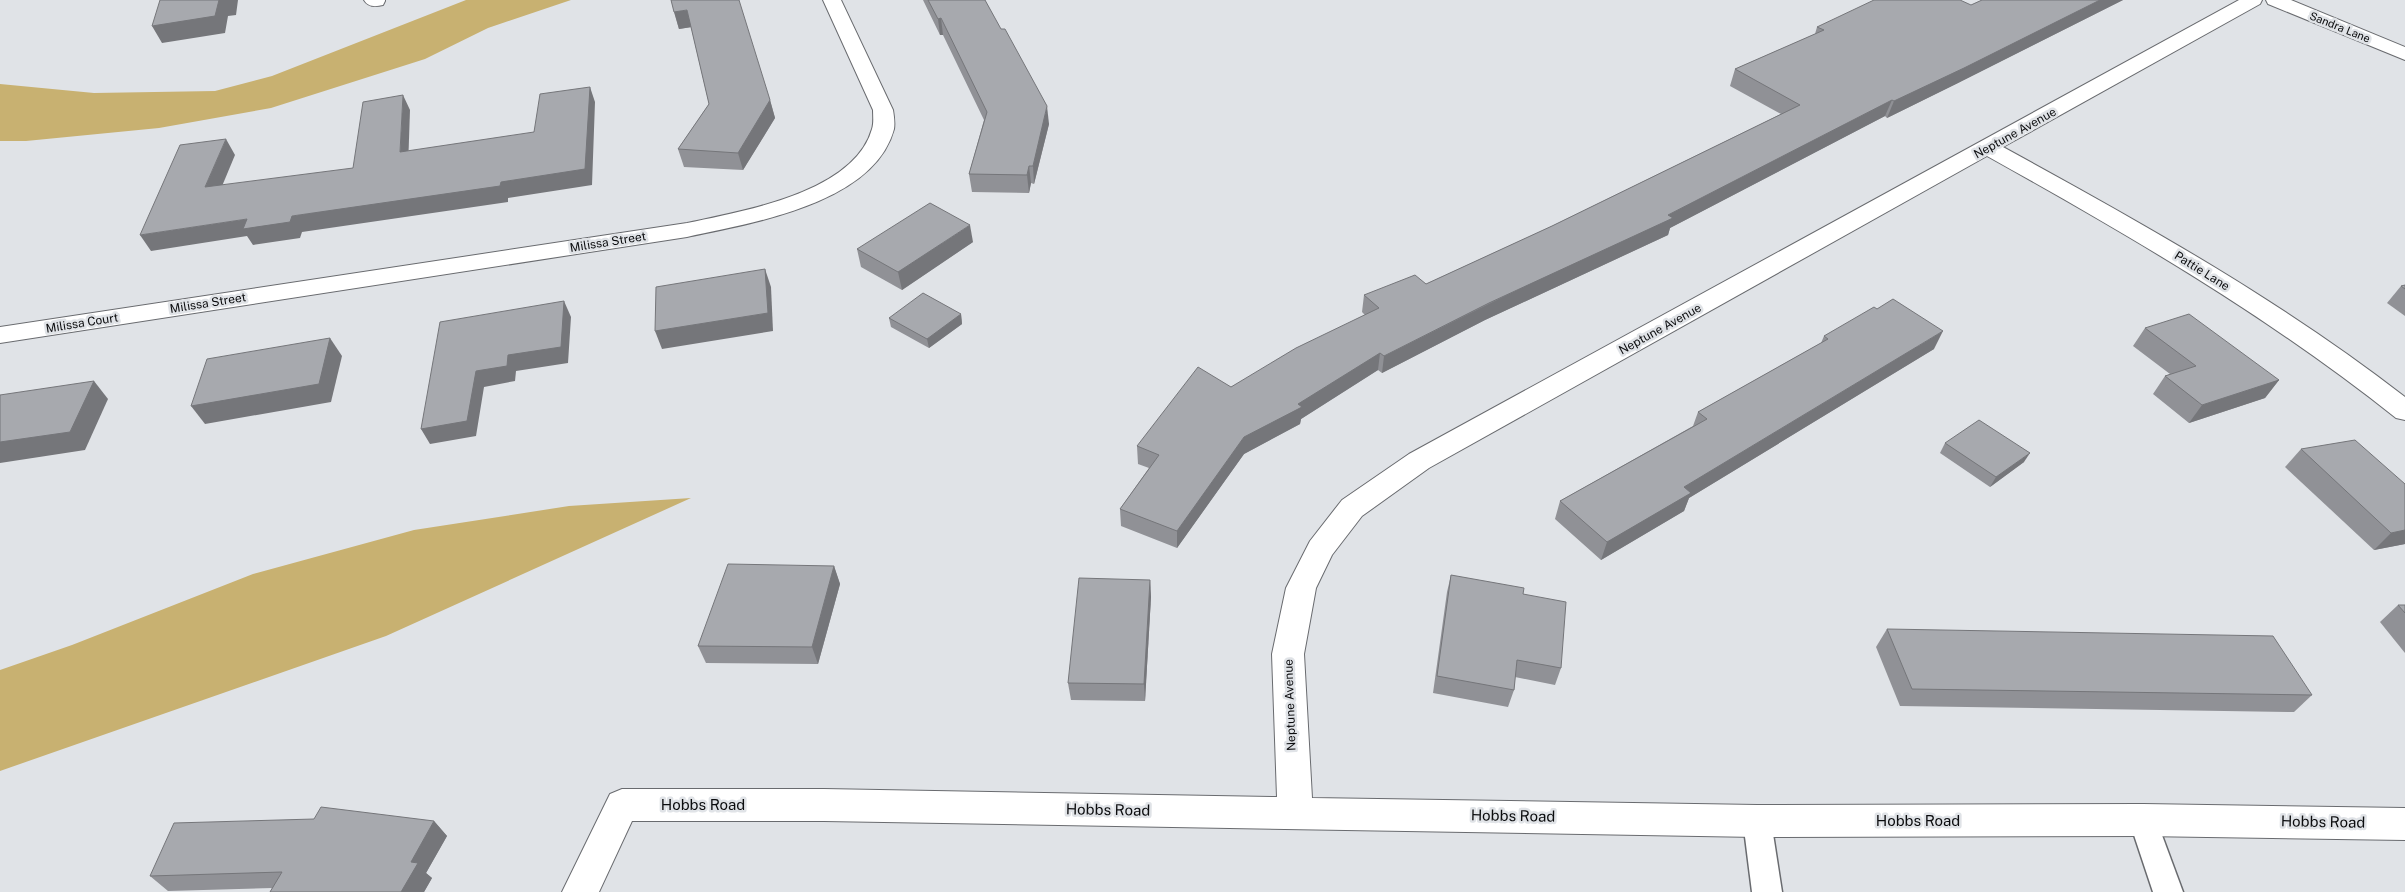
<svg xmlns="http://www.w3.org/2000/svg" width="2405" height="892" font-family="'Public Sans',sans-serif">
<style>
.water{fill:#c8b171}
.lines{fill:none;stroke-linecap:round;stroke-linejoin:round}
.lane-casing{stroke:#696b6f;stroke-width:3}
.street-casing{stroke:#696b6f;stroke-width:2}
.lane{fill:#fff;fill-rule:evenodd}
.street{fill:#fff;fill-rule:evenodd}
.wall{fill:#909196}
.shaded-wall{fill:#75767a}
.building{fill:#a7a9ae;stroke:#75767a}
.labels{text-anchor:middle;stroke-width:5;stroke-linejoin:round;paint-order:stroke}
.far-street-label{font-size:11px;fill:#0b0c0e;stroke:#e0e3e7}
.street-label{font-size:12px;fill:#0b0c0e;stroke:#e0e3e7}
.near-street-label{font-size:15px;fill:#0b0c0e;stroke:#e0e3e7}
</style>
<rect width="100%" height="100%" fill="#e0e3e7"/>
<!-- water -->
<g class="water">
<polygon points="466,0 571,0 488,28 425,59 271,108 159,128 26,141 0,141 0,84 94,93 215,91 272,76"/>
<polygon points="691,498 386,636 0,771 0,670 72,645 253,574 414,530 569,506"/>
</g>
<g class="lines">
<defs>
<g id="lane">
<polygon points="2143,807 2153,811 2183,892 2153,892 2129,820 2133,811"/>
<polygon points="1757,808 1767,812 1771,821 1782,892 1752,892 1743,821 1747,812"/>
</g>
<g id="street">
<path d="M364,0H385V1L383,5C375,7 368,7 364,0Z"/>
<path d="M823,0H841L893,110C894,116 895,123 894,129C874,204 751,223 687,237L0,343V327L687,223C742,211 854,193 872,129C874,123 873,116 873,110Z"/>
<path d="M2239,0H2262L2260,4L2003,147C2142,223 2280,300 2405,397V420L2396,418C2268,316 2129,235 1987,156L1429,468L1362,516L1332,555L1316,588L1304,654L1312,798L1757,805L2143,804L2405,808V840L2143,836L1757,837L824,821H632L599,892H562L610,794L622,789H824L1277,797L1272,654L1286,588L1310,541L1342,500L1409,454Z"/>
<polygon points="2266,0 2291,0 2405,47 2405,60 2268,4"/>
</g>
</defs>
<!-- lane casing -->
<use href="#lane" class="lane-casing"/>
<!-- street casing -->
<use href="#street" class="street-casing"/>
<!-- lane -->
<use href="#lane" class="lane"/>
<!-- street -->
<use href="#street" class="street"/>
</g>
<!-- wall -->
<g class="wall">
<polygon points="671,0 770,100 775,118 743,170 684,167 678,149 709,104 691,27 679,29"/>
<polygon points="923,0 985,0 1049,124 1034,184 1031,183 1029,193 972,192 969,174 984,120 943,35 940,35"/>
<polygon points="1982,0 2123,0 1956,84 1887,118 1885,116 1670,228 1668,235 1485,320 1382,373 1378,370 1301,419 1300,424 1244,454 1177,548 1121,526 1120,509 1149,468 1138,464 1137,446 1231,387 1365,315 1362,312 1364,295 1426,284 1552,226 1781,114 1730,86 1735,69 1815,34 1817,27 1971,5"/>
<polygon points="973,242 902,290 861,267 857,249"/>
<polygon points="2405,285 2405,316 2387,303 2401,286"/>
<polygon points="961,314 962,324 929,348 891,327 889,318"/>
<polygon points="2145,328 2279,380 2265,398 2189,423 2153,394 2165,376 2170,374 2133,346"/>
<polygon points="1824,336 1934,349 1689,498 1684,511 1601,560 1555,519 1560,501 1693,426 1698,412 1821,343"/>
<polygon points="1945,443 2024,462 1990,487 1940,453"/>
<polygon points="2301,449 2405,484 2405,544 2374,550 2285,467"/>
<polygon points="834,566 840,584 818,664 706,663 698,646"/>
<polygon points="1451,575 1523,594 1561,668 1555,685 1515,677 1514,690 1508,707 1433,693 1447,592"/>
<polygon points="1150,580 1151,597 1145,701 1071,700 1068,683"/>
<polygon points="2398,605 2405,605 2405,653 2380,622"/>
<polygon points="1887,629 2312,695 2294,712 1900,706 1876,647"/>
<polygon points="434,821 447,836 426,873 432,878 424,892 270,892 272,888 168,891 150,876"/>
</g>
<!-- shaded-wall -->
<g class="shaded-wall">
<polygon points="219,0 238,0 236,15 228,16 225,33 162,43 152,26"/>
<polygon points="2100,0 2123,0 1956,84 1887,118 1894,101"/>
<polygon points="687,10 692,27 679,29 674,12"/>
<polygon points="941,18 943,35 940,35 938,19"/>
<polygon points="590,87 595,102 592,185 508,198 508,202 302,232 300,238 253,245 247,236 151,251 140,235 247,219 292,216 501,182"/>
<polygon points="403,95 410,110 408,168 400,152"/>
<polygon points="770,100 775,118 743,170 738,153"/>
<polygon points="1892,100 1885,116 1670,228 1668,235 1485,320 1382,373 1384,356 1668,215"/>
<polygon points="1047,106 1049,124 1034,184 1033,166"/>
<polygon points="226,139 235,155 215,203 205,187"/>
<polygon points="1029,166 1031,183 1029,193 1027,175"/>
<polygon points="970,225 973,242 902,290 898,272"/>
<polygon points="765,269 771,287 773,331 662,349 655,331"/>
<polygon points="564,301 571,317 568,363 516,371 515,381 484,387 476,436 430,444 421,429 476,371"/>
<polygon points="961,314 962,324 929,348 927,339"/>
<polygon points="1943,331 1934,349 1689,498 1684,511 1601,560 1607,542 1684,487"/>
<polygon points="330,338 342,356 331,402 205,424 191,406"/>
<polygon points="1380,353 1378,370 1301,419 1300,424 1244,454 1177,548 1177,531 1244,437"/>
<polygon points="2279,380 2265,398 2189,423 2202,405"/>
<polygon points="94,381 108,399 85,450 0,463 0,442"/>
<polygon points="2030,453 2024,462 1990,487 1996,477"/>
<polygon points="2405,530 2405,544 2374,550 2391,533"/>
<polygon points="834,566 840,584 818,664 812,647"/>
<polygon points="1150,580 1151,597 1145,701 1144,684"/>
<polygon points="434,821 447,836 426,873 432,878 424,892 401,892 411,862"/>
</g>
<!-- building -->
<g class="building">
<polygon points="160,0 219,0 215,16 152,26"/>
<polygon points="671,0 739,0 770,100 738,153 678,149 709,104 687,10 674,12"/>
<polygon points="928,0 985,0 1001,29 1005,29 1047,106 1033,166 1029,166 1027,175 969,174 987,112 941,18 938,19"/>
<polygon points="1874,0 1960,0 1971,5 1982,0 2100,0 1964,68 1894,101 1892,100 1668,215 1673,218 1489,303 1384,356 1380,353 1298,404 1302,407 1244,437 1177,531 1120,509 1159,455 1137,446 1198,367 1231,387 1296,348 1379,308 1364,295 1415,275 1426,284 1552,226 1800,105 1735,69 1824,30 1817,27"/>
<polygon points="590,87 585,169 501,182 500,186 292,216 290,222 243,229 247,219 140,235 180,145 226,139 205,187 353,168 363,102 403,95 400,152 534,132 540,94"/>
<polygon points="930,203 970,225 898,272 857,249"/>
<polygon points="765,269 768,313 655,331 656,287"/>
<polygon points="2405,285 2405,289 2401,286"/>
<polygon points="923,293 961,314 927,339 889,318"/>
<polygon points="1893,299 1943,331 1684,487 1691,493 1607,542 1560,501 1707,419 1698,412 1828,339 1824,336 1874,307 1877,309"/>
<polygon points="564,301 561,347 508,355 507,366 476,371 467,421 421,429 440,322"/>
<polygon points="2189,314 2279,380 2202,405 2165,376 2196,366 2145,328"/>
<polygon points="330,338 319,384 191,406 207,359"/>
<polygon points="94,381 70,432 0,442 0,395"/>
<polygon points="1979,420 2030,453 1996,477 1945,443"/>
<polygon points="2355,440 2405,484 2405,530 2391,533 2301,449"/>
<polygon points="728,564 834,566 812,647 698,646"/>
<polygon points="1451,575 1524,588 1523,594 1566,602 1561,668 1517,660 1514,690 1437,676"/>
<polygon points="1079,578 1150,580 1144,684 1068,683"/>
<polygon points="2398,605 2405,605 2405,613"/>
<polygon points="1887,629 2273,636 2312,695 1912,689"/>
<polygon points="321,807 434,821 411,862 418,863 401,892 270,892 282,872 150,876 174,823 314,819"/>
</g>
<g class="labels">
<!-- far-street labels -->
<g class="far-street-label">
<text transform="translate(2340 27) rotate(22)" y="4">Sandra Lane</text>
</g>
<!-- street labels -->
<g class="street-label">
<text transform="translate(2015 133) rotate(-29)" y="4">Neptune Avenue</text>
<text transform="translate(608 242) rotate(-9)" y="4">Milissa Street</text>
<text transform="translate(2202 271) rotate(32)" y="4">Pattie Lane</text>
<text transform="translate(208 303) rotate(-9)" y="4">Milissa Street</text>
<text transform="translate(82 323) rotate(-9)" y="4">Milissa Court</text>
<text transform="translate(1660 329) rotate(-29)" y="4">Neptune Avenue</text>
<text transform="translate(1290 705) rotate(-92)" y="4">Neptune Avenue</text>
</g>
<!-- near-street labels -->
<g class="near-street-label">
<text x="703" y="810">Hobbs Road</text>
<text transform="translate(1108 810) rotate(1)" y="5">Hobbs Road</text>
<text transform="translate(1513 816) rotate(1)" y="5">Hobbs Road</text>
<text x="1918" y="826">Hobbs Road</text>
<text transform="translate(2323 822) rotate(1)" y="5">Hobbs Road</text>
</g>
</g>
</svg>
